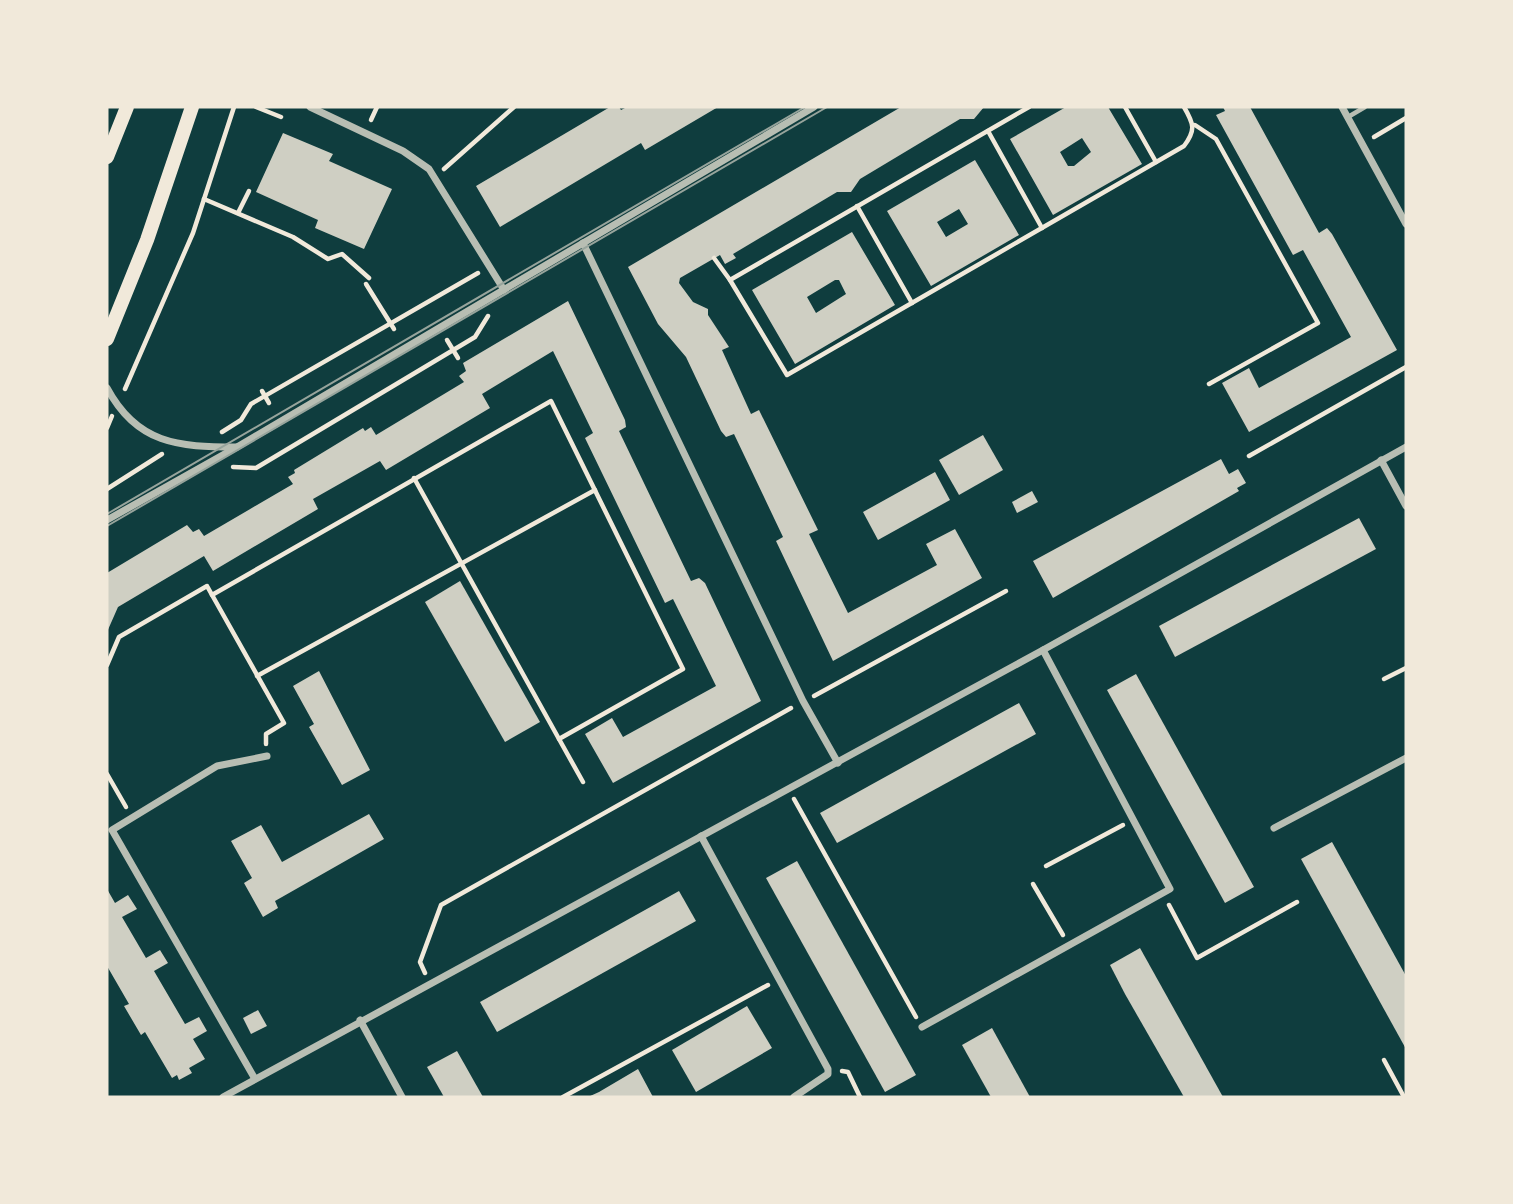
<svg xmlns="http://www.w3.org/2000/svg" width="1513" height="1204" font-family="'Work Sans',sans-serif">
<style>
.building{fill:#cfcfc3;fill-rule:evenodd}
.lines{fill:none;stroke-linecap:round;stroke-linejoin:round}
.path{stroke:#f1e9da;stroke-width:4.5}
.service{stroke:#b8beb3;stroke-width:4.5}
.minor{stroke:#b8beb3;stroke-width:7}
.primary{stroke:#f1e9da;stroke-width:14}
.tram{stroke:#97a49c;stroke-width:2}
</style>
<rect width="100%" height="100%" fill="#0f3d3e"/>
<!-- building -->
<g class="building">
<polygon points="610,107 619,107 621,110 627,107 718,107 645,150 641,143 500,227 476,186"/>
<polygon points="901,107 984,107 974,119 960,119 860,179 851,192 837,192 733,254 736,258 725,264 720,255 680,278 679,283 693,302 708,309 708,315 729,347 722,350 751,414 759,410 818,530 809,534 848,613 937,565 926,544 955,529 982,578 833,661 776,541 783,537 734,434 726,437 721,431 686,357 658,324 628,267"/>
<path d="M1066,107H1108L1142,164L1053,215L1010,139ZM1082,138L1091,152L1074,166H1068L1060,152Z"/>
<polygon points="1223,107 1250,107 1319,233 1327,228 1332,234 1397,350 1249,432 1222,383 1249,368 1259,388 1351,337 1303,250 1293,255 1216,115 1225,111"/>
<polygon points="283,133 333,154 329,161 392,189 364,249 315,228 318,220 256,192"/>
<path d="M975,160L1019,235L931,286L887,211ZM959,209L968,224L946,237L937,222Z"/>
<path d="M852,232L895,305L795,364L752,290ZM835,280H839L846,294L816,313L807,297Z"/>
<polygon points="568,301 625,420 626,427 619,431 691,581 699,578 705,583 761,701 613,783 585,734 612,718 623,737 716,686 673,599 665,603 585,438 593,433 553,351 482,394 490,408 386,470 380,461 313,499 318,509 213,571 204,556 118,607 107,632 107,573 187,525 193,532 199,529 204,536 293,484 288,477 295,473 294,470 363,428 365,431 371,427 376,435 464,382 459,376 466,371 463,363"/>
<polygon points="983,435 1003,470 959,495 939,460"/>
<polygon points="1221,459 1229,474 1238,469 1246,483 1237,488 1239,491 1053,598 1033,561"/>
<polygon points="935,472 950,500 878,540 863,512"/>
<polygon points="1032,491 1038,502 1017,513 1012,502"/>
<polygon points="1359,518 1376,549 1175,657 1159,626"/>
<polygon points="460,581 540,722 505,742 425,602"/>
<polygon points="319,671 370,770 342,785 309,727 314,724 293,686"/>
<polygon points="1136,674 1254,887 1225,903 1107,690"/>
<polygon points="1019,703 1036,734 837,843 820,813"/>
<polygon points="369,814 384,839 275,901 278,908 263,917 244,883 252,878 231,841 261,825 282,862"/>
<polygon points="1332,842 1406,976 1406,1049 1301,859"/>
<polygon points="797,861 916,1075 885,1092 766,878"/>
<polygon points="107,889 115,903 128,895 137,909 122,917 146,958 160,950 168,963 154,971 185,1024 199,1017 207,1031 193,1039 205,1059 189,1068 192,1073 179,1080 177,1075 172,1078 145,1032 141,1035 124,1006 129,1004 107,966"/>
<polygon points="679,891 696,921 497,1032 480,1002"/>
<polygon points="1140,948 1223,1097 1184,1097 1125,994 1110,965"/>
<polygon points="747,1006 772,1048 696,1092 672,1050"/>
<polygon points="258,1010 267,1026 251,1034 243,1018"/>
<polygon points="992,1028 1030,1097 991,1097 962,1045"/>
<polygon points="457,1051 483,1097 444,1097 427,1067"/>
<polygon points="638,1069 653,1097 588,1097 599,1092"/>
</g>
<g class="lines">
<!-- path -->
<g class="path">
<polyline points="256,107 281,117"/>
<polyline points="1125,107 1156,162"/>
<polyline points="371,120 377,107"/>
<polyline points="1195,125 1216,139 1318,323 1209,384"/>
<polyline points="988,131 1042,228"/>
<polyline points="1374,137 1406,118"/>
<polyline points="444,169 514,107"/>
<polyline points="204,199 293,237 328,259 342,254 369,278"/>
<polyline points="857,206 912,303"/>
<polyline points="238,213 249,191"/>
<polyline points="714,258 730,280 1029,107"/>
<path d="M730,280L787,375L1184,146C1196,130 1194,124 1184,107"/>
<polyline points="366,284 394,329"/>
<polyline points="447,340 458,358"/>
<polyline points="125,389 193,233 234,107"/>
<polyline points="262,391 269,403"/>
<polyline points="107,428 112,416"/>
<polyline points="222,432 241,420 251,404 478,273"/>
<polyline points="1249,456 1406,367"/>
<polyline points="233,467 256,468 475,337 488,316"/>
<polyline points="414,478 559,739"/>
<polyline points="107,489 162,454"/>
<polyline points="212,595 551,401 683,669 559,739 583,782"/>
<polyline points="107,665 119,637 207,586 284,723 266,734 266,744"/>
<polyline points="257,676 595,490"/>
<polyline points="1384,679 1406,668"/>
<polyline points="814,696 1006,591"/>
<polyline points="107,774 126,807"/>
<polyline points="794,799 916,1017"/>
<polyline points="1046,866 1123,825"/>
<polyline points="1033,884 1063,935"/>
<polyline points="1169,905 1197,958 1297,902"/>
<polyline points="425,973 420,962 441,905 791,708"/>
<polyline points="1384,1060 1404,1097"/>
<polyline points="842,1071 848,1072 860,1097"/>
<polyline points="563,1097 768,985"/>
</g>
<!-- service -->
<polyline class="service" points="1348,117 1365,107"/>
<!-- minor -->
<g class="minor">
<polyline points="310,107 403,151 429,169 504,290"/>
<polyline points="1342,107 1406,224"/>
<polyline points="583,243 803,701 838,763"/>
<path d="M107,388C137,444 178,447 237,447"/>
<polyline points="1381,460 1406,506"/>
<polyline points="107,520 237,447 814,107"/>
<polyline points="1274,828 1406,758"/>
<polyline points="701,836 828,1069 828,1074 794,1097"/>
<polyline points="360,1020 402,1097"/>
<polyline points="922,1027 1170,889 1043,650"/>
<polyline points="255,1079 112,830 217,766 267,756"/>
<polyline points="223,1097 1043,650 1406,447"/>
</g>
<!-- primary -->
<g class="primary">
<polyline points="107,157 127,107"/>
<polyline points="107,339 147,240 192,107"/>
</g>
<!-- tram -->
<g class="tram">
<polyline points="107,514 805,107"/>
<polyline points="107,526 827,107"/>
</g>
</g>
<!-- border -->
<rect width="1513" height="1204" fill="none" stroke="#f1e9da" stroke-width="217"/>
</svg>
